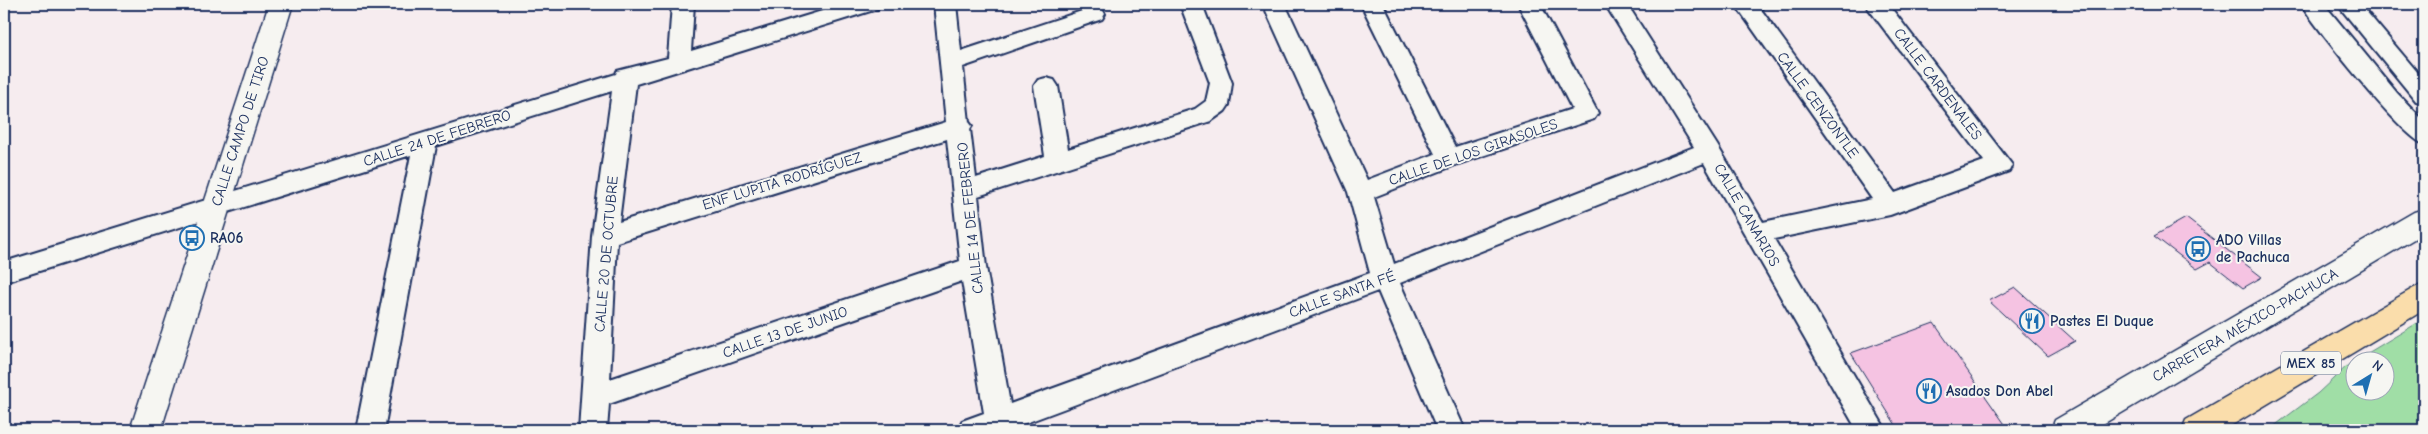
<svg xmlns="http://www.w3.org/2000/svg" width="2428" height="434" font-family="'Comic Neue',sans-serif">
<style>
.green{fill:#a0dea6;stroke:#5e8682;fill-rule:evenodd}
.building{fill:#f5c3e2;stroke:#1b2f5e}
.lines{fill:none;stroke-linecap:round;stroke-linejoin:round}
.minor-casing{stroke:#1b2f5e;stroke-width:4}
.tertiary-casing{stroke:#1b2f5e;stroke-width:3}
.trunk-casing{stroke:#1b2f5e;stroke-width:3}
.minor{fill:#f6f6f2;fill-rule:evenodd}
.tertiary{fill:#f6f6f2;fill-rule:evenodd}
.trunk{fill:#faddab;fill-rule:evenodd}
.labels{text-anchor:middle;stroke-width:4;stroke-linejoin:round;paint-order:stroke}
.shield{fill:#f6f6f2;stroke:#5d6b8a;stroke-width:1}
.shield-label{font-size:14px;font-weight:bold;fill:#1b2f5e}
.street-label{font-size:15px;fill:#1b2f5e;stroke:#f6f6f2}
.poi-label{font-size:15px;font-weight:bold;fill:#1b2f5e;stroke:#f6f6f2;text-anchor:start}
</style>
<rect width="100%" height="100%" fill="#f6ecef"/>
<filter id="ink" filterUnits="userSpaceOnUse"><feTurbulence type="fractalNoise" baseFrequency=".02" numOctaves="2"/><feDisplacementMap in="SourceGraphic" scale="10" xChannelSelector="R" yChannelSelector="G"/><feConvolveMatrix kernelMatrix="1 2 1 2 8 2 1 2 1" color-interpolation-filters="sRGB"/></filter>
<g filter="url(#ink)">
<!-- green -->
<path class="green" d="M2424,319V430H2269L2318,393L2348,365ZM2356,362H2386V392H2356Z"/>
<!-- building -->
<g class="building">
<polygon points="2186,218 2262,277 2243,288 2210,262 2197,269 2154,236"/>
<polygon points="2015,287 2075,341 2048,356 1989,301"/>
<polygon points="1934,323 2009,430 1899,430 1851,353"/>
</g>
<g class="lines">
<defs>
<g id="minor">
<path d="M672,4H694L691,51L845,4H880L877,9L636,84L619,222L946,122L934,4H956L961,51L1094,7L1102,9L1105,14L1102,19L963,67L969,122L972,126L970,129L976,178L1045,156L1034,86L1038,80L1046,78L1054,80L1058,86L1068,149L1195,109L1206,101L1210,83L1180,4H1202L1232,83L1229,105L1225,111L1211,121L978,196L986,267L1010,404L1370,273L1348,192L1263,4H1285L1367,180L1435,154L1361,4H1383L1455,147L1572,109L1518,4H1540L1598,113L1594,119L1458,164L1374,197L1394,264L1694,147L1605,4H1627L1717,145L1763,222L1872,199L1735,4H1757L1895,193L1984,161L1865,4H1888L2012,165L2009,171L1890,215L1774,239L1886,430H1857L1704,163L1400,283L1465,430H1437L1378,291L1015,427V430H958L962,421L984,413L962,281L609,404L607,430H579L592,236L612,91L436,146L384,430H356L411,155L4,282V262L616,74L617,71L668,58ZM947,139L960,261L610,379L617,242Z"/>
<path d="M2301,4H2324L2397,93L2424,121V144C2403,138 2316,28 2301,4Z"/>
<polygon points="2337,4 2360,4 2424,80 2424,103 2416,101"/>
</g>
<g id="tertiary">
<polygon points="269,4 293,4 161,430 130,430"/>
<polygon points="2424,209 2424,233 2093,430 2051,430 2055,420 2414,212"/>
</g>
<polygon id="trunk" points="2424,284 2424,310 2224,430 2182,430 2186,420 2414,288"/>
</defs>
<!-- minor casing -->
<use href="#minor" class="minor-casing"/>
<!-- tertiary casing -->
<use href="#tertiary" class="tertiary-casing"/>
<!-- trunk casing -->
<use href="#trunk" class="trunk-casing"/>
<!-- minor -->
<use href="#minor" class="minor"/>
<!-- tertiary -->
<use href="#tertiary" class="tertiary"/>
<!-- trunk -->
<use href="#trunk" class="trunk"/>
</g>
</g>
<!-- icons -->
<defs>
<symbol id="bus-ring" viewBox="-11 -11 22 22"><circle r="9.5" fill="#f6f6f2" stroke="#1f6fb2" stroke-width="1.5"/><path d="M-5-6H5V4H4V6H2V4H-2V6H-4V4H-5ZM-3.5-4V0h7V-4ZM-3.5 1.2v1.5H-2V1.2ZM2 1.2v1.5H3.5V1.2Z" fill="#1f6fb2"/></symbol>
<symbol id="restaurant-ring" viewBox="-11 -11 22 22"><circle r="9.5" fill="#f6f6f2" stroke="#1f6fb2" stroke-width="1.5"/><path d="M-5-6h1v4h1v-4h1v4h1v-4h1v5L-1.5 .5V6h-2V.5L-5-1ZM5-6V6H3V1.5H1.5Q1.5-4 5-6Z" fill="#1f6fb2"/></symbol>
</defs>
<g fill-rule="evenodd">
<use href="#bus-ring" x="178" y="224" width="28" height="28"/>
<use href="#bus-ring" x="2184" y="235" width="28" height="28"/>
<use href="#restaurant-ring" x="2018" y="307" width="28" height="28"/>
<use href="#restaurant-ring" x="1915" y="377" width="28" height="28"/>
</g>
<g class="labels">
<!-- shield labels -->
<rect class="shield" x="2281" y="351.5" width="60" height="23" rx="4"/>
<g class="shield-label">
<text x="2311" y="368">MEX 85</text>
</g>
<!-- street labels -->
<g class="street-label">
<text transform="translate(1938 84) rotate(53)" y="5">CALLE CARDENALES</text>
<text transform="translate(1818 105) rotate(54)" y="5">CALLE CENZONTLE</text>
<text transform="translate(240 131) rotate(-72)" y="5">CALLE CAMPO DE TIRO</text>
<text transform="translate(437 138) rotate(-18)" y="5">CALLE 24 DE FEBRERO</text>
<text transform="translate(1473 152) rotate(-19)" y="5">CALLE DE LOS GIRASOLES</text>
<text transform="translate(782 181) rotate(-17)" y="5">ENF LUPITA RODRÍGUEZ</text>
<text transform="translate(1747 215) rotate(60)" y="5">CALLE CANARIOS</text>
<text transform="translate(970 218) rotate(-96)" y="5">CALLE 14 DE FEBRERO</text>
<text transform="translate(606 254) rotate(-85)" y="5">CALLE 20 DE OCTUBRE</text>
<text transform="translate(1342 294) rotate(-20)" y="5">CALLE SANTA FÉ</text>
<text transform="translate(2245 325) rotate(-30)" y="5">CARRETERA MÉXICO-PACHUCA</text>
<text transform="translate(785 332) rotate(-19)" y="5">CALLE 13 DE JUNIO</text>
</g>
<!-- poi labels -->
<g class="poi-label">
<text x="210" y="243">RA06</text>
<text x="2216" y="245">ADO Villas<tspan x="2216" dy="17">de Pachuca</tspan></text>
<text x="2050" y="326">Pastes El Duque</text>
<text x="1946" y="396">Asados Don Abel</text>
</g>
</g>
<!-- margin -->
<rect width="2428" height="434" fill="none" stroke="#f6f6f2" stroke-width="20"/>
<rect x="10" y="10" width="2408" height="414" fill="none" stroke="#1b2f5e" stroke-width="2" filter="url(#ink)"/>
<!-- north arrow -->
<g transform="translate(2370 376) rotate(37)"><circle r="24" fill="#f6f6f2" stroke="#9ea6b7"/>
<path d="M0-4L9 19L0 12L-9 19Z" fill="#1f6fb2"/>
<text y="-8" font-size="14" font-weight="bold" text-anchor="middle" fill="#1b2f5e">N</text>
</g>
</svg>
